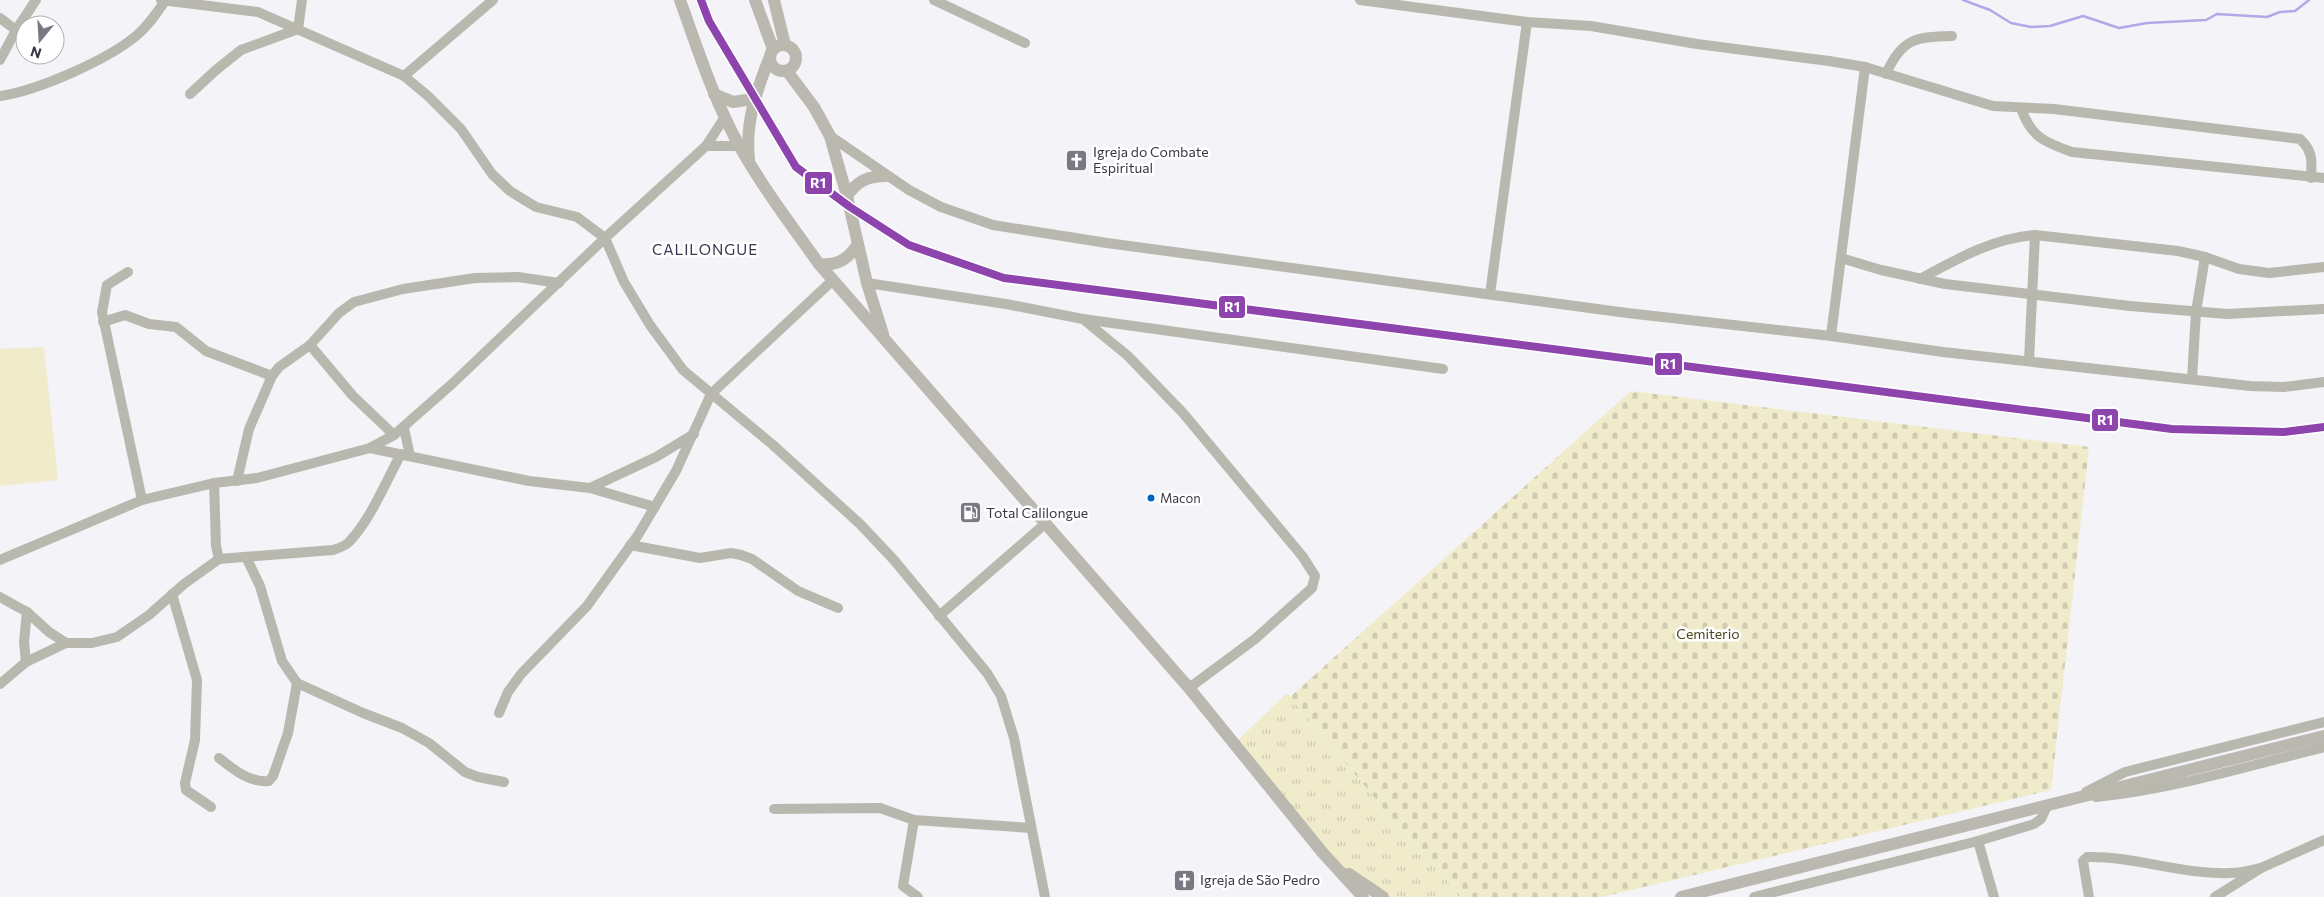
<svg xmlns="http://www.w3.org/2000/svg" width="2324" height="897" font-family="Commissioner,sans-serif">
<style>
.grass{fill:url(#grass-tufts)}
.cemetery{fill:url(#cemetery-stones)}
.garden{fill:#f0ebcb}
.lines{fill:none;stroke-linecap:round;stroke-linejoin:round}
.stream{stroke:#b1a9e7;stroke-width:2.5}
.minor{stroke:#b9b8ae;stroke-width:10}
.major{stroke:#bab8af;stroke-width:12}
.rail-1-casing{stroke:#fff;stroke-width:11}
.rail-1{stroke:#8e44ad;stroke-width:8}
.bus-dot{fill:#0065bd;stroke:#fff;stroke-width:2}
.labels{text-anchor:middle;stroke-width:5;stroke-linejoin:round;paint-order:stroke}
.bus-label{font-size:13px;fill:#383745;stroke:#fff;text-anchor:start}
.poi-label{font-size:14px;fill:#383745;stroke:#fff;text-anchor:start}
.park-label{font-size:14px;fill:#4c461a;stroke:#fff}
.neighbourhood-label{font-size:15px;letter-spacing:1px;fill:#3a3753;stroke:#fff}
.line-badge{stroke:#fff;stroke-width:2}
.badge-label{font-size:14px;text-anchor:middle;font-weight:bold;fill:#fff}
</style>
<defs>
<pattern id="grass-tufts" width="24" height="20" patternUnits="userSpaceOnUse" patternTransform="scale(1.25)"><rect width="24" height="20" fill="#f0ebcb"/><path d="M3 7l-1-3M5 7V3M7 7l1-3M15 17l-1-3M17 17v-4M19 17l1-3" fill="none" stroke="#cfcab0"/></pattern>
<pattern id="cemetery-stones" width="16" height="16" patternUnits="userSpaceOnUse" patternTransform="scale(1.25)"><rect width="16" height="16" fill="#f0ebcb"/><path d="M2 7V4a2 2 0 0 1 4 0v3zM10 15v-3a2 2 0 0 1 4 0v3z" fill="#cfcab0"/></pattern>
</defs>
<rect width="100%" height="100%" fill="#f3f3f8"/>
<!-- grass -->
<polygon class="grass" points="1287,693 1380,804 1462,897 1383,897 1329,859 1235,743"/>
<!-- cemetery -->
<polygon class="cemetery" points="1631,391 2089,447 2051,790 1602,897 1462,897 1380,804 1290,697"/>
<!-- garden -->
<polygon class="garden" points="44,347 58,480 0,486 0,349"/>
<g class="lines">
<!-- stream -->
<polyline class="stream" points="1963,0 1990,10 2011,23 2031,27 2050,26 2083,16 2119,28 2147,23 2206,20 2217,14 2267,17 2280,12 2295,11 2309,0"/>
<!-- minor -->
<g class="minor">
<polyline points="161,0 258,12 404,76 428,96 461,129 492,174 510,191 536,207 577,217 605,238 624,282 650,325 683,370 773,445 860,524 894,560 987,673 1001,696 1014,738 1045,897"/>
<polyline points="934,0 1025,43"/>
<path d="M1360,0L1527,22L1591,26L1697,44L1829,61L1865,67L1993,106L2054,109L2300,139C2313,151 2312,161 2311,178"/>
<polyline points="0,18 16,30"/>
<polyline points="0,60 16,30 36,0"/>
<path d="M1886,74C1902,38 1916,37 1952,36"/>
<polyline points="404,76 493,0"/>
<polyline points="190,94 216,70 241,50 298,29 302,0"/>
<path d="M0,96C37,91 107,60 136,36C148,26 156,14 165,1"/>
<path d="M2021,108C2031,137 2044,142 2072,152L2324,178"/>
<polyline points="830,136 909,190 941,207 993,225 1107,243 1627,313 1831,336 1943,352 2250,386 2284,387 2324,382"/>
<polyline points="706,146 740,146"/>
<polyline points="1841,258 1881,270 1945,284 2130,306 2227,314 2324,309"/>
<polyline points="128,272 107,285 102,312 142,500"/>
<path d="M1920,279C1957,259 1994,238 2035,235L2178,251L2205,257L2239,269L2269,273L2324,267"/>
<polyline points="867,283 1006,304 1083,319 1443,369"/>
<polyline points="1490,294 1527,22"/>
<polyline points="1083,319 1128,356 1183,413 1303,557 1315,576 1312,588 1255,639 1189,688"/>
<polyline points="103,322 125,315 149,324 176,327 206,351 272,376"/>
<polyline points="1831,336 1865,67"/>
<polyline points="310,345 353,396 394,435"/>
<polyline points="2029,361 2035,235"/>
<polyline points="2192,379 2196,312 2205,257"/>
<polyline points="404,428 410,456"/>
<polyline points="370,448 529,481 590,488 655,507"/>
<polyline points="237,481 249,429 272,376 279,367 310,345 339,313 354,302 403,289 475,278 518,277 559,283"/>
<polyline points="590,488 656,457 694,434"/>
<polyline points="630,545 700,558 731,553 741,555 752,559 798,591 838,608"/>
<path d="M219,559L333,550C339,548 346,546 350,541C371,519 386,481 401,454"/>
<polyline points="247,559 260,586 282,661 297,683 363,713 402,728 429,743 465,772 478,777 504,782"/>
<polyline points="0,560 142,500 214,483 257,478 321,461 370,448 394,435 453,383 605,238 706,146 725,117"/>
<polyline points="172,594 197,680 195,740 185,783 186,790 211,807"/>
<polyline points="0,597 27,612 49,632 66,643 92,643 117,637 149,615 184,584 219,559 216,546 214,483"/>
<polyline points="939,616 1046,523"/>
<polyline points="26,662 24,642 27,612"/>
<polyline points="0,684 26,662 66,643"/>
<polyline points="499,713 508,692 521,674 587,606 638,535 676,471 711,394 833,280"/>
<path d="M219,758C234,770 250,783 269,781L273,776L288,733L297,683"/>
<polyline points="2086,792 2125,772 2324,722"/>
<path d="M2096,797C2173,789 2249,766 2324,747"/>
<polyline points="774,809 880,808 914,820 1031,828"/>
<polyline points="914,820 903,886 918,897"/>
<polyline points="1754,897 1978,841"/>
<polyline points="1994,897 1978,841 2034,824 2041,819 2047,806"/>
<path d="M2089,897L2083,861L2087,857C2136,856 2182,875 2231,873C2241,873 2251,870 2261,868"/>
<polyline points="2215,897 2261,868 2324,840"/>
</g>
<!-- major -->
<g class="major">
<path d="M680,0C698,50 714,101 740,147C763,188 792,226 819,264L1189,688L1322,852L1363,897"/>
<polyline points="755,0 773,49"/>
<polyline points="774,0 785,45"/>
<circle cx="783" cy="58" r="13"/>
<polyline points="787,71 814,107 830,136 847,196 867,283 883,334"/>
<polyline points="714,94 733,102 754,99"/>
<path d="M749,159C745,123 756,92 769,59"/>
<path d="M847,196C857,181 868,176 886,176"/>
<path d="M819,264C838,266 848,259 858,244"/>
<polyline points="1349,874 1383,897"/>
<polyline points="1681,897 2324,736"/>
</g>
<defs>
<polyline id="rail-1" points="701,0 709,21 796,167 850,207 909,245 1004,278 2172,429 2284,432 2324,427"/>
</defs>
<!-- rail-1 casing -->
<use href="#rail-1" class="rail-1-casing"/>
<!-- rail-1 -->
<use href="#rail-1" class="rail-1"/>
</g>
<!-- icons -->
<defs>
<symbol id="church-square" viewBox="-11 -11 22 22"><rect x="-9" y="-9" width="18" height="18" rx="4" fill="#797984" stroke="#fff"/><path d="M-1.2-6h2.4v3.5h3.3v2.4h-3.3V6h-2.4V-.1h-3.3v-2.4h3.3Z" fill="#fff"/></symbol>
<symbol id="fuel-square" viewBox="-11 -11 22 22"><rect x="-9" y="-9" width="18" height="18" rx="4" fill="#797984" stroke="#fff"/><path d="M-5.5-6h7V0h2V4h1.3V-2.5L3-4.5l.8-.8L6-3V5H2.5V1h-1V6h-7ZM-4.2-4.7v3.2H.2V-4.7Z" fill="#fff"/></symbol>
</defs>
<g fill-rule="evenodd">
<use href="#church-square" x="1064" y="148" width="25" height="25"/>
<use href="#fuel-square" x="958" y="500" width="25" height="25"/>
<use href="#church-square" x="1172" y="868" width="25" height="25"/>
</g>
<!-- markers -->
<circle class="bus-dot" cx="1151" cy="498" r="4.5"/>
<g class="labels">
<!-- bus labels -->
<g class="bus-label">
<text x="1160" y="503">Macon</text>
</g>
<!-- poi labels -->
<g class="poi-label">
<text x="1093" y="157">Igreja do Combate<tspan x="1093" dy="16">Espiritual</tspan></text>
<text x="986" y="518">Total Calilongue</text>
<text x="1200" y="885">Igreja de São Pedro</text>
</g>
<!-- park labels -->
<g class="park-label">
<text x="1708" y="639">Cemiterio</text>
</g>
<!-- neighbourhood labels -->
<g class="neighbourhood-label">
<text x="705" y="255">CALILONGUE</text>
</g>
</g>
<g class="line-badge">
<rect x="804" y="171" width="29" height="24" rx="5" fill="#8e44ad"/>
<rect x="1218" y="295" width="28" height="24" rx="5" fill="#8e44ad"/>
<rect x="1654" y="352" width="29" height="24" rx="5" fill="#8e44ad"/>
<rect x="2091" y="408" width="28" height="24" rx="5" fill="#8e44ad"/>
</g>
<g class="badge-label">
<text x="818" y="188">R1</text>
<text x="1232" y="312">R1</text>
<text x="1668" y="369">R1</text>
<text x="2105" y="425">R1</text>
</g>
<!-- north arrow -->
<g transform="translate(40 40) rotate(198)"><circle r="24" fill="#ffffff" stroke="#afafb5"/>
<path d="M0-4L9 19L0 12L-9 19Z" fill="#797984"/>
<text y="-8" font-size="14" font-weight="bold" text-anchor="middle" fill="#383745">N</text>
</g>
</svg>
